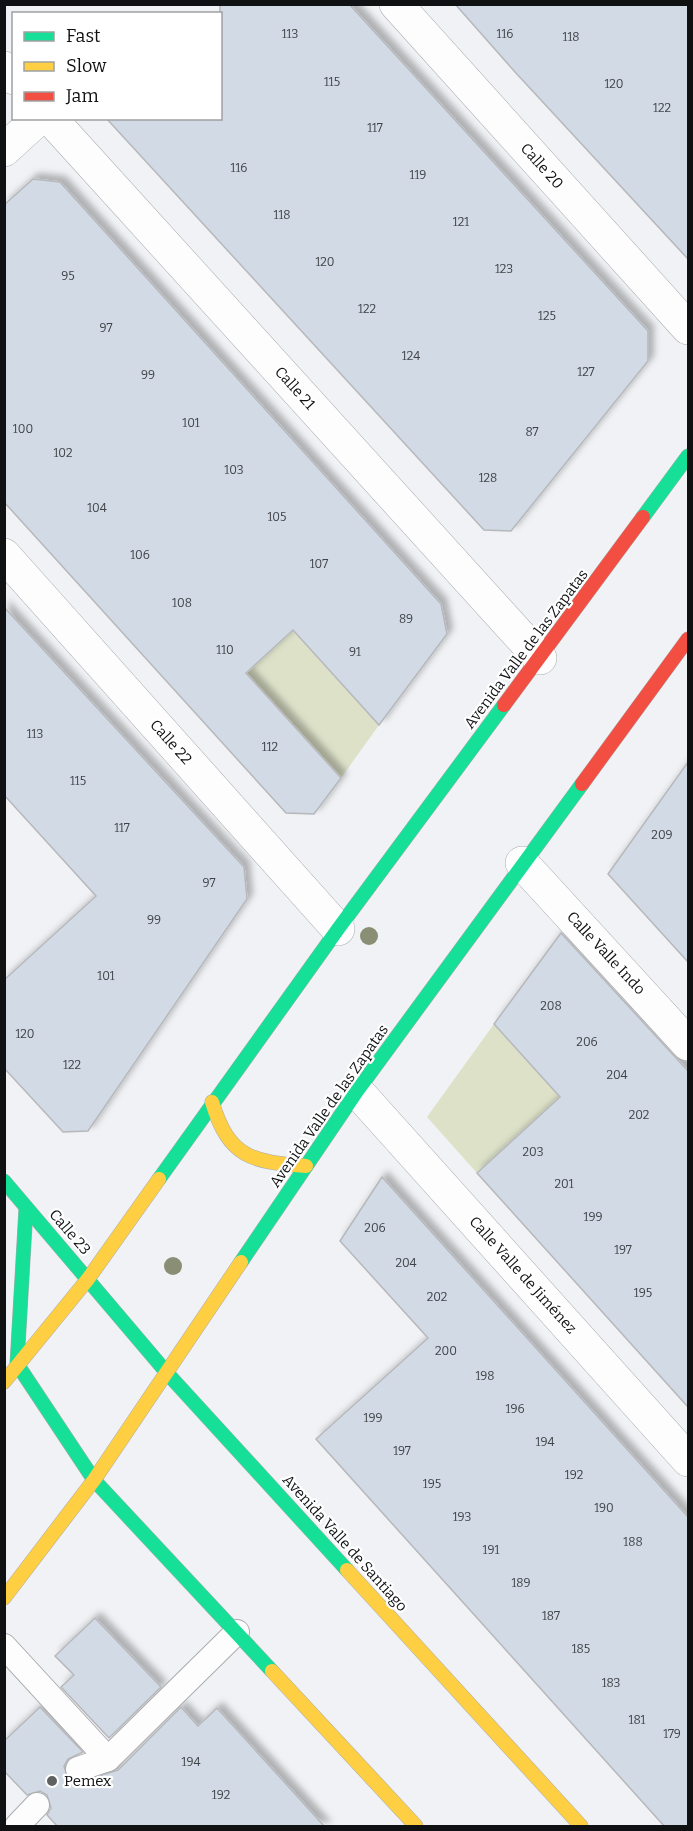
<svg xmlns="http://www.w3.org/2000/svg" width="693" height="1831" font-family="Bitter,serif">
<style>
.grass{fill:#dce1c8}
.building{fill:#d1dae5;stroke:#b7b8bb;stroke-width:1.5;filter:url(#shadow)}
.lines{fill:none;stroke-linecap:round;stroke-linejoin:round}
.lane-casing{stroke:#abacae;stroke-width:26}
.street-casing{stroke:#abacae;stroke-width:34}
.fast-casing{stroke:#abacae;stroke-width:15}
.slow-casing{stroke:#abacae;stroke-width:15}
.jam-casing{stroke:#abacae;stroke-width:15}
.lane{stroke:#fdfdfe;stroke-width:24}
.street{stroke:#fdfdfe;stroke-width:33}
.fast{stroke:#16e098;stroke-width:14}
.slow{stroke:#ffcf43;stroke-width:14}
.jam{stroke:#f24e42;stroke-width:14}
.tree{fill:#8a8e74}
.poi-dot{fill:#5e6062;stroke:#fff;stroke-width:2}
.labels{text-anchor:middle;stroke-width:4.5;stroke-linejoin:round;paint-order:stroke}
.number-label{font-size:12px;fill:#404348}
.street-label{font-size:15px;fill:#101113;stroke:#fff}
.poi-label{font-size:15px;fill:#101113;stroke:#fff;text-anchor:start}
</style>
<defs>
<filter id="shadow"><feDropShadow dx="5.5" dy="-5.5" stdDeviation="3" flood-color="#0004"/></filter>
</defs>
<rect width="100%" height="100%" fill="#f0f2f5"/>
<!-- grass -->
<g class="grass">
<polygon points="293,630 379,725 341,778 246,673"/>
<polygon points="494,1024 560,1097 477,1173 427,1117"/>
</g>
<!-- building -->
<g class="building">
<polygon points="220,4 349,4 648,331 648,361 511,531 484,530 106,118 220,118"/>
<polygon points="455,4 688,4 688,259 515,72"/>
<polygon points="33,179 60,182 441,604 447,634 379,725 293,630 246,673 341,778 314,814 286,813 4,502 4,205"/>
<polygon points="4,607 244,867 247,899 88,1131 63,1132 4,1068 4,980 96,896 4,795"/>
<polygon points="688,762 688,962 608,874"/>
<polygon points="561,933 688,1071 688,1407 477,1173 560,1097 494,1024"/>
<polygon points="382,1177 688,1517 688,1827 665,1827 316,1439 428,1338 340,1241"/>
<polygon points="95,1618 161,1687 109,1738 61,1687 74,1675 55,1656"/>
<polygon points="40,1707 83,1752 68,1759 64,1766 68,1779 76,1783 118,1770 181,1707 198,1726 217,1708 325,1827 58,1827 47,1815 51,1808 47,1795 40,1791 27,1795 4,1771 4,1741"/>
</g>
<g class="lines">
<defs>
<g id="lane">
<polyline points="4,1646 108,1759 78,1769"/>
<polyline points="108,1759 237,1632"/>
<polyline points="17,1826 37,1805"/>
</g>
<g id="street">
<polyline points="396,4 688,328"/>
<polyline points="4,68 14,78"/>
<polyline points="50,118 540,658"/>
<polyline points="4,150 39,118"/>
<polyline points="4,555 338,929"/>
<polyline points="522,863 688,1044"/>
<polyline points="357,1091 688,1460"/>
</g>
<g id="fast">
<polyline points="643,517 688,456"/>
<polyline points="159,1179 338,929 504,705"/>
<polyline points="4,1181 167,1373 347,1570"/>
<polyline points="26,1208 17,1364 94,1480 272,1671"/>
<polyline points="241,1262 357,1091 582,784"/>
</g>
<g id="slow">
<path d="M212,1102C229,1158 252,1162 306,1166"/>
<polyline points="4,1382 88,1279 159,1179"/>
<polyline points="347,1570 581,1826"/>
<polyline points="4,1598 94,1480 241,1262"/>
<polyline points="272,1671 416,1826"/>
</g>
<g id="jam">
<polyline points="504,705 643,517"/>
<polyline points="582,784 688,639"/>
</g>
</defs>
<!-- lane casing -->
<use href="#lane" class="lane-casing"/>
<!-- street casing -->
<use href="#street" class="street-casing"/>
<!-- fast casing -->
<use href="#fast" class="fast-casing"/>
<!-- slow casing -->
<use href="#slow" class="slow-casing"/>
<!-- jam casing -->
<use href="#jam" class="jam-casing"/>
<!-- lane -->
<use href="#lane" class="lane"/>
<!-- street -->
<use href="#street" class="street"/>
<!-- fast -->
<use href="#fast" class="fast"/>
<!-- slow -->
<use href="#slow" class="slow"/>
<!-- jam -->
<use href="#jam" class="jam"/>
</g>
<!-- trees -->
<g class="tree">
<circle cx="369" cy="936" r="9"/>
<circle cx="173" cy="1266" r="9"/>
</g>
<!-- markers -->
<circle class="poi-dot" cx="52" cy="1781" r="6"/>
<g class="labels">
<!-- number labels -->
<g class="number-label">
<text x="290" y="38">113</text>
<text x="505" y="38">116</text>
<text x="571" y="41">118</text>
<text x="332" y="86">115</text>
<text x="614" y="88">120</text>
<text x="662" y="112">122</text>
<text x="375" y="132">117</text>
<text x="239" y="172">116</text>
<text x="418" y="179">119</text>
<text x="282" y="219">118</text>
<text x="461" y="226">121</text>
<text x="325" y="266">120</text>
<text x="504" y="273">123</text>
<text x="68" y="280">95</text>
<text x="367" y="313">122</text>
<text x="547" y="320">125</text>
<text x="106" y="332">97</text>
<text x="411" y="360">124</text>
<text x="586" y="376">127</text>
<text x="148" y="379">99</text>
<text x="191" y="427">101</text>
<text x="23" y="433">100</text>
<text x="532" y="436">87</text>
<text x="63" y="457">102</text>
<text x="234" y="474">103</text>
<text x="488" y="482">128</text>
<text x="97" y="512">104</text>
<text x="277" y="521">105</text>
<text x="140" y="559">106</text>
<text x="319" y="568">107</text>
<text x="182" y="607">108</text>
<text x="406" y="623">89</text>
<text x="225" y="654">110</text>
<text x="355" y="656">91</text>
<text x="35" y="738">113</text>
<text x="270" y="751">112</text>
<text x="78" y="785">115</text>
<text x="122" y="832">117</text>
<text x="662" y="839">209</text>
<text x="209" y="887">97</text>
<text x="154" y="924">99</text>
<text x="106" y="980">101</text>
<text x="551" y="1010">208</text>
<text x="25" y="1038">120</text>
<text x="587" y="1046">206</text>
<text x="72" y="1069">122</text>
<text x="617" y="1079">204</text>
<text x="639" y="1119">202</text>
<text x="533" y="1156">203</text>
<text x="564" y="1188">201</text>
<text x="593" y="1221">199</text>
<text x="375" y="1232">206</text>
<text x="623" y="1254">197</text>
<text x="406" y="1267">204</text>
<text x="643" y="1297">195</text>
<text x="437" y="1301">202</text>
<text x="446" y="1355">200</text>
<text x="485" y="1380">198</text>
<text x="515" y="1413">196</text>
<text x="373" y="1422">199</text>
<text x="545" y="1446">194</text>
<text x="402" y="1455">197</text>
<text x="574" y="1479">192</text>
<text x="432" y="1488">195</text>
<text x="604" y="1512">190</text>
<text x="462" y="1521">193</text>
<text x="633" y="1546">188</text>
<text x="491" y="1554">191</text>
<text x="521" y="1587">189</text>
<text x="551" y="1620">187</text>
<text x="581" y="1653">185</text>
<text x="611" y="1687">183</text>
<text x="637" y="1724">181</text>
<text x="672" y="1738">179</text>
<text x="191" y="1766">194</text>
<text x="221" y="1799">192</text>
</g>
<!-- street labels -->
<g class="street-label">
<text transform="translate(542 166) rotate(48)" y="5">Calle 20</text>
<text transform="translate(295 388) rotate(48)" y="5">Calle 21</text>
<text transform="translate(526 649) rotate(-53)" y="5">Avenida Valle de las Zapatas</text>
<text transform="translate(171 742) rotate(48)" y="5">Calle 22</text>
<text transform="translate(606 953) rotate(47)" y="5">Calle Valle Indo</text>
<text transform="translate(329 1106) rotate(-55)" y="5">Avenida Valle de las Zapatas</text>
<text transform="translate(70 1232) rotate(49)" y="5">Calle 23</text>
<text transform="translate(523 1275) rotate(48)" y="5">Calle Valle de Jiménez</text>
<text transform="translate(345 1543) rotate(48)" y="5">Avenida Valle de Santiago</text>
</g>
<!-- poi labels -->
<g class="poi-label">
<text x="64" y="1786">Pemex</text>
</g>
</g>
<!-- border -->
<rect width="693" height="1831" fill="none" stroke="#101113" stroke-width="12"/>
<!-- legend -->
<rect x="12" y="12" width="210" height="108" fill="#ffffff" stroke="#9fa0a1" stroke-width="1.5"/>
<rect x="24" y="32" width="30" height="9" fill="#16e098" stroke="#9fa0a1" stroke-width="1.5"/>
<text x="66" y="42" font-size="18" fill="#101113">Fast</text>
<rect x="24" y="62" width="30" height="9" fill="#ffcf43" stroke="#9fa0a1" stroke-width="1.5"/>
<text x="66" y="72" font-size="18" fill="#101113">Slow</text>
<rect x="24" y="92" width="30" height="9" fill="#f24e42" stroke="#9fa0a1" stroke-width="1.5"/>
<text x="66" y="102" font-size="18" fill="#101113">Jam</text>
</svg>
